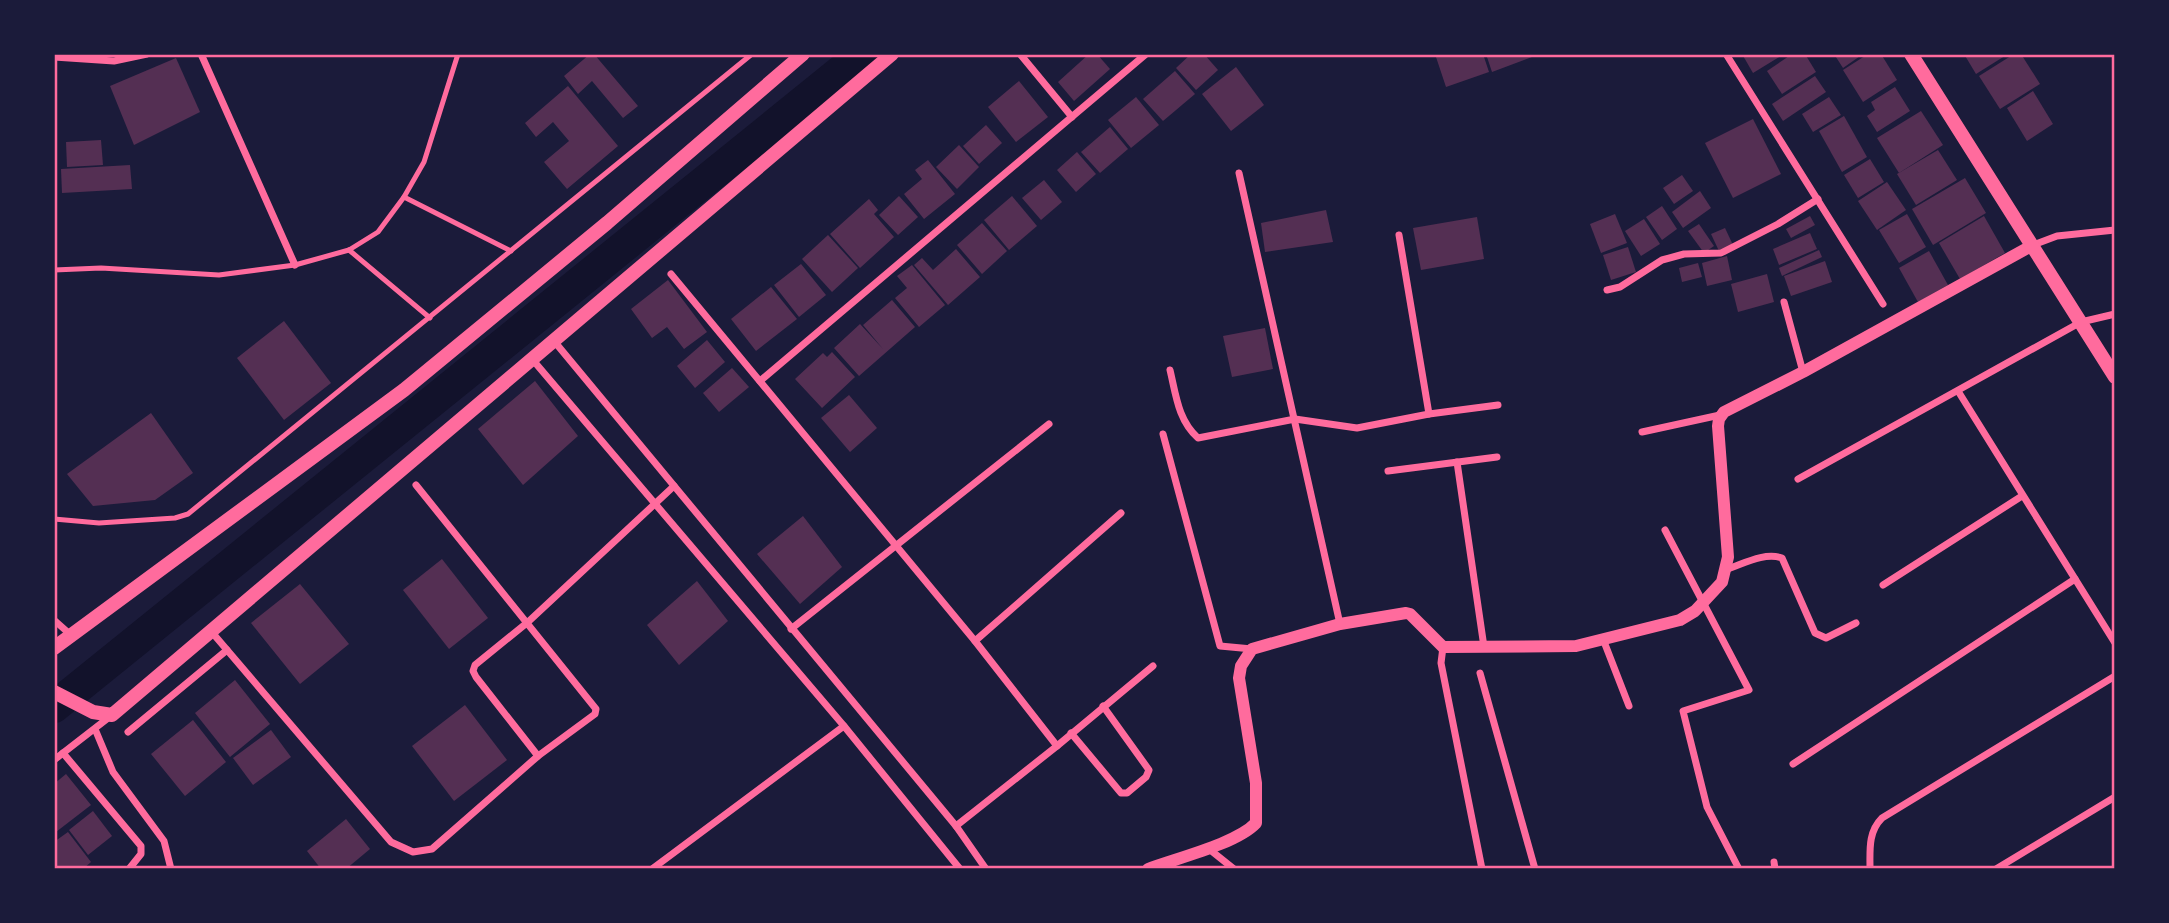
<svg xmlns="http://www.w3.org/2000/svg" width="2169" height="923" font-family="Georgia,serif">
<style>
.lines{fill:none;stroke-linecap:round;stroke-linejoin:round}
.river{stroke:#12122b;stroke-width:32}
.building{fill:#542f53}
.service{stroke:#ff6b9d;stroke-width:5}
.minor{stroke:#ff6b9d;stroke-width:7}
.tertiary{stroke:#ff6b9d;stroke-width:12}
.secondary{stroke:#ff6b9d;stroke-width:14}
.neatline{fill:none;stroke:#ff6b9d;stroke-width:2.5}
</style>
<rect width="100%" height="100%" fill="#1b1b3a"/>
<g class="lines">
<!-- river -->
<polyline class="river" points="54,707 862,54"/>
</g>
<!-- building -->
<g class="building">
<polygon points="590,54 594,54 638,106 623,118 592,81 578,94 564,76"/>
<polygon points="1089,54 1097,54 1110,69 1074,101 1058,82"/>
<polygon points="1191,54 1204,54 1218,70 1196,90 1176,68"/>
<polygon points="1435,54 1483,54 1489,72 1446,87"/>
<polygon points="1486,54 1531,54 1532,57 1492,72"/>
<polygon points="1742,54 1784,54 1753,73"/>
<polygon points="1792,54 1805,54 1816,72 1782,94 1767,71"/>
<polygon points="1834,54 1863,54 1843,68"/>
<polygon points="1868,54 1881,54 1897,80 1863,102 1843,70"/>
<polygon points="1964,54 2008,54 1976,74"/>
<polygon points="2014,54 2021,54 2040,84 2000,109 1979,76"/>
<polygon points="176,58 200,112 134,145 110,86"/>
<polygon points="1236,67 1264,105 1231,131 1202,94"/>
<polygon points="1175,71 1195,94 1163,121 1143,99"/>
<polygon points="1815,76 1826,92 1783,121 1772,104"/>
<polygon points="1019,81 1048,117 1016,142 988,107"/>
<polygon points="568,86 618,146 567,189 544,162 569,141 553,122 536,137 525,123"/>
<polygon points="1895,87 1910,111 1877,132 1867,116 1875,110 1871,102"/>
<polygon points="2033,91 2053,124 2027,141 2007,108"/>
<polygon points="1136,97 1159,125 1131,148 1108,120"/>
<polygon points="1829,97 1841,115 1813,132 1802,114"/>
<polygon points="1921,111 1943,145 1899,173 1877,138"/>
<polygon points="1844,116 1867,157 1842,172 1819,131"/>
<polygon points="1753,119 1781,174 1733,198 1705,143"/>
<polygon points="986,125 1002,143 979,164 963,146"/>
<polygon points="1110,127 1128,149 1100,173 1081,152"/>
<polygon points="101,140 103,165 67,167 66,142"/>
<polygon points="959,145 979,167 957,189 936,167"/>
<polygon points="1938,150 1957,180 1916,205 1897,174"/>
<polygon points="1077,152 1096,174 1076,192 1057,170"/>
<polygon points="1870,159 1884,182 1858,198 1844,175"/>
<polygon points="928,160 955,194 924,219 904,194 922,179 915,170"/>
<polygon points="130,165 132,189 62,193 61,169"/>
<polygon points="1682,175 1693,191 1674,204 1663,188"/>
<polygon points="1965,178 1986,213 1933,245 1912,209"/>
<polygon points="1044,180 1062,202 1041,220 1022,198"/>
<polygon points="1887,182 1906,210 1877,230 1858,201"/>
<polygon points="1700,191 1711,208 1683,228 1672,212"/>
<polygon points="899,196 918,217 898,235 879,215"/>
<polygon points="1012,196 1037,226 1009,250 984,220"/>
<polygon points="869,199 878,210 874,214 894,237 860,268 830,234"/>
<polygon points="1662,206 1677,229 1662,240 1646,217"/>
<polygon points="1326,210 1333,242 1265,252 1261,223"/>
<polygon points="1615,214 1627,243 1601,253 1590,224"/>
<polygon points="1907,214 1926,247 1899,263 1879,230"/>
<polygon points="1810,216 1815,225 1791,238 1786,229"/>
<polygon points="1984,216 2005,253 1960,279 1939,243"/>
<polygon points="1477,217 1484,259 1421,270 1413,228"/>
<polygon points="1644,219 1660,244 1641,256 1625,231"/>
<polygon points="982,223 1007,251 982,274 957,245"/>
<polygon points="1699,224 1714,246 1704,253 1688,231"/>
<polygon points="1725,228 1733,245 1719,251 1711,234"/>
<polygon points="1810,233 1817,249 1779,265 1773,249"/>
<polygon points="828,235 858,268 832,292 802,259"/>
<polygon points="1628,247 1636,272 1611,280 1603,255"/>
<polygon points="956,249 980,277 948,305 914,265 922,258 933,270"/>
<polygon points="1819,250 1822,257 1782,276 1779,268"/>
<polygon points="1929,251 1948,285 1918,302 1899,268"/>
<polygon points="1727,256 1732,280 1707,286 1702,263"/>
<polygon points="1825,261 1832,282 1791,296 1784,276"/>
<polygon points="1698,263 1702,277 1682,282 1679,268"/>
<polygon points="801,264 826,295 799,317 774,285"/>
<polygon points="912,265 945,305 919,327 895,298 907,288 897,276"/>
<polygon points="1767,274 1774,302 1738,312 1731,284"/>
<polygon points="668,280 707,332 684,349 667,327 652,338 631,309"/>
<polygon points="771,287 797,319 756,351 731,319"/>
<polygon points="892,300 915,327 859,376 834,348 860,324 883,349 863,325"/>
<polygon points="284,321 331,383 284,420 237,358"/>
<polygon points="1265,328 1273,369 1232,377 1223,336"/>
<polygon points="707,340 725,362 695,388 677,366"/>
<polygon points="832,352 855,377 822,408 795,379 823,353 827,357"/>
<polygon points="732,368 749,387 719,412 703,393"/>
<polygon points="535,381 578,436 523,485 478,429"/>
<polygon points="849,395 877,428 850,452 821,418"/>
<polygon points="151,413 193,473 155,500 93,506 67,474"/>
<polygon points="803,516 842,567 800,604 757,554"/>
<polygon points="442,559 488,618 449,649 403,590"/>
<polygon points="697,581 728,621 679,665 647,625"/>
<polygon points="300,584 349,644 300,684 251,623"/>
<polygon points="235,680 270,724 230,757 195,713"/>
<polygon points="465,705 507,760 454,801 412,746"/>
<polygon points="193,720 226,762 185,796 151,754"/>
<polygon points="271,730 291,757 253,785 233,758"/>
<polygon points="66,774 91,805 56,832 54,830 54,784"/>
<polygon points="93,811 112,836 88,855 69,830"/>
<polygon points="346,819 370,849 346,869 321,869 307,851"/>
<polygon points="68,832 91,862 83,869 54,869 54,842"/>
</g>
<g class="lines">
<!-- service -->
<g class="service">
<polyline points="404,197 511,251"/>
<polyline points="349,250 430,318"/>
<polyline points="54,270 101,268 219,275 295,265 349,250 378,232 404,197 424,162 458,54"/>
<polyline points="54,519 99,523 175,518 188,514 752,54"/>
</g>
<!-- minor -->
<g class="minor">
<polyline points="201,54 295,265"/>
<polyline points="1020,54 1072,117"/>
<polyline points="1726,54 1883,304"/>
<polyline points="54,57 114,61 147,54"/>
<polyline points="1239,173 1340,624"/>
<polyline points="2033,245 2057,236 2115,230"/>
<polyline points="671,274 975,641 1057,746"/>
<polyline points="1607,290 1620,287 1662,260 1684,254 1721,253 1778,224 1818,199"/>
<polyline points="1784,302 1803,372"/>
<polyline points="554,341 956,826 986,869"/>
<polyline points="532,359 844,726 960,869"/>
<path d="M1170,370C1176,395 1178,420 1198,438L1295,419L1357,428L1429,414L1399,235"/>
<polyline points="760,381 1146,54"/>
<polyline points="1958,391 2115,643"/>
<polyline points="1429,414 1498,405"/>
<polyline points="1642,432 1720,415"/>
<polyline points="1163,434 1220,646 1252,649"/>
<polyline points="1457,462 1484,647"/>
<polyline points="1388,471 1497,457"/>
<polyline points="1798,479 2081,322 2115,314"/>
<polyline points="1665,530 1749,690 1683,711 1707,807 1739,869"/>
<path d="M1727,569C1743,564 1764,552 1782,558L1815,633L1826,638L1856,623"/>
<polyline points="1883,585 2022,496"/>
<polyline points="54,620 72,636"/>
<polyline points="791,629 1049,424"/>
<polyline points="210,630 391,842 413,852 432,849 538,756 595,714 596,709 416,485"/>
<polyline points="1603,639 1629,706"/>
<polyline points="975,641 1121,513"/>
<polyline points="1443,647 1441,663 1482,869"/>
<polyline points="1480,673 1535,869"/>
<polyline points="95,729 113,772 164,841 171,869"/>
<polyline points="128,732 227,650"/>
<polyline points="1071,733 1121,793 1127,793 1146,777 1149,770 1103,706"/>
<polyline points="63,753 141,846 141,854 129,869"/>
<polyline points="538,756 476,677 473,671 475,665 528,622 674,486"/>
<polyline points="54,760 112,715"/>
<polyline points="1793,764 2075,579"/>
<polyline points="956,826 1057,746 1153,666"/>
<polyline points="1209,849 1234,869"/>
<polyline points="1774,862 1775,869"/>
<polyline points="652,869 844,726"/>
<path d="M1870,869C1870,850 1868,832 1882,818L2115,676"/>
<polyline points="1996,869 2115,797"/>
</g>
<!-- tertiary -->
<path class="tertiary" d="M1148,869C1177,858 1236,844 1256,823V783L1239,678L1241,666L1252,649L1340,624L1406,613L1410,614L1443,647L1576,646L1680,620L1695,611L1722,582L1728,557L1718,426L1719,419L1724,412L1803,372L2033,245"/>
<!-- secondary -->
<g class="secondary">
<polyline points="1911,54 2115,377"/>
<polyline points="54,648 404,390 607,223 803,54"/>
<polyline points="54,692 93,712 112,715 892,54"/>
</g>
</g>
<!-- border -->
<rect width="2169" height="923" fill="none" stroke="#1b1b3a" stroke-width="112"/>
<rect x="56" y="56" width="2057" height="811" class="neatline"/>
</svg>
